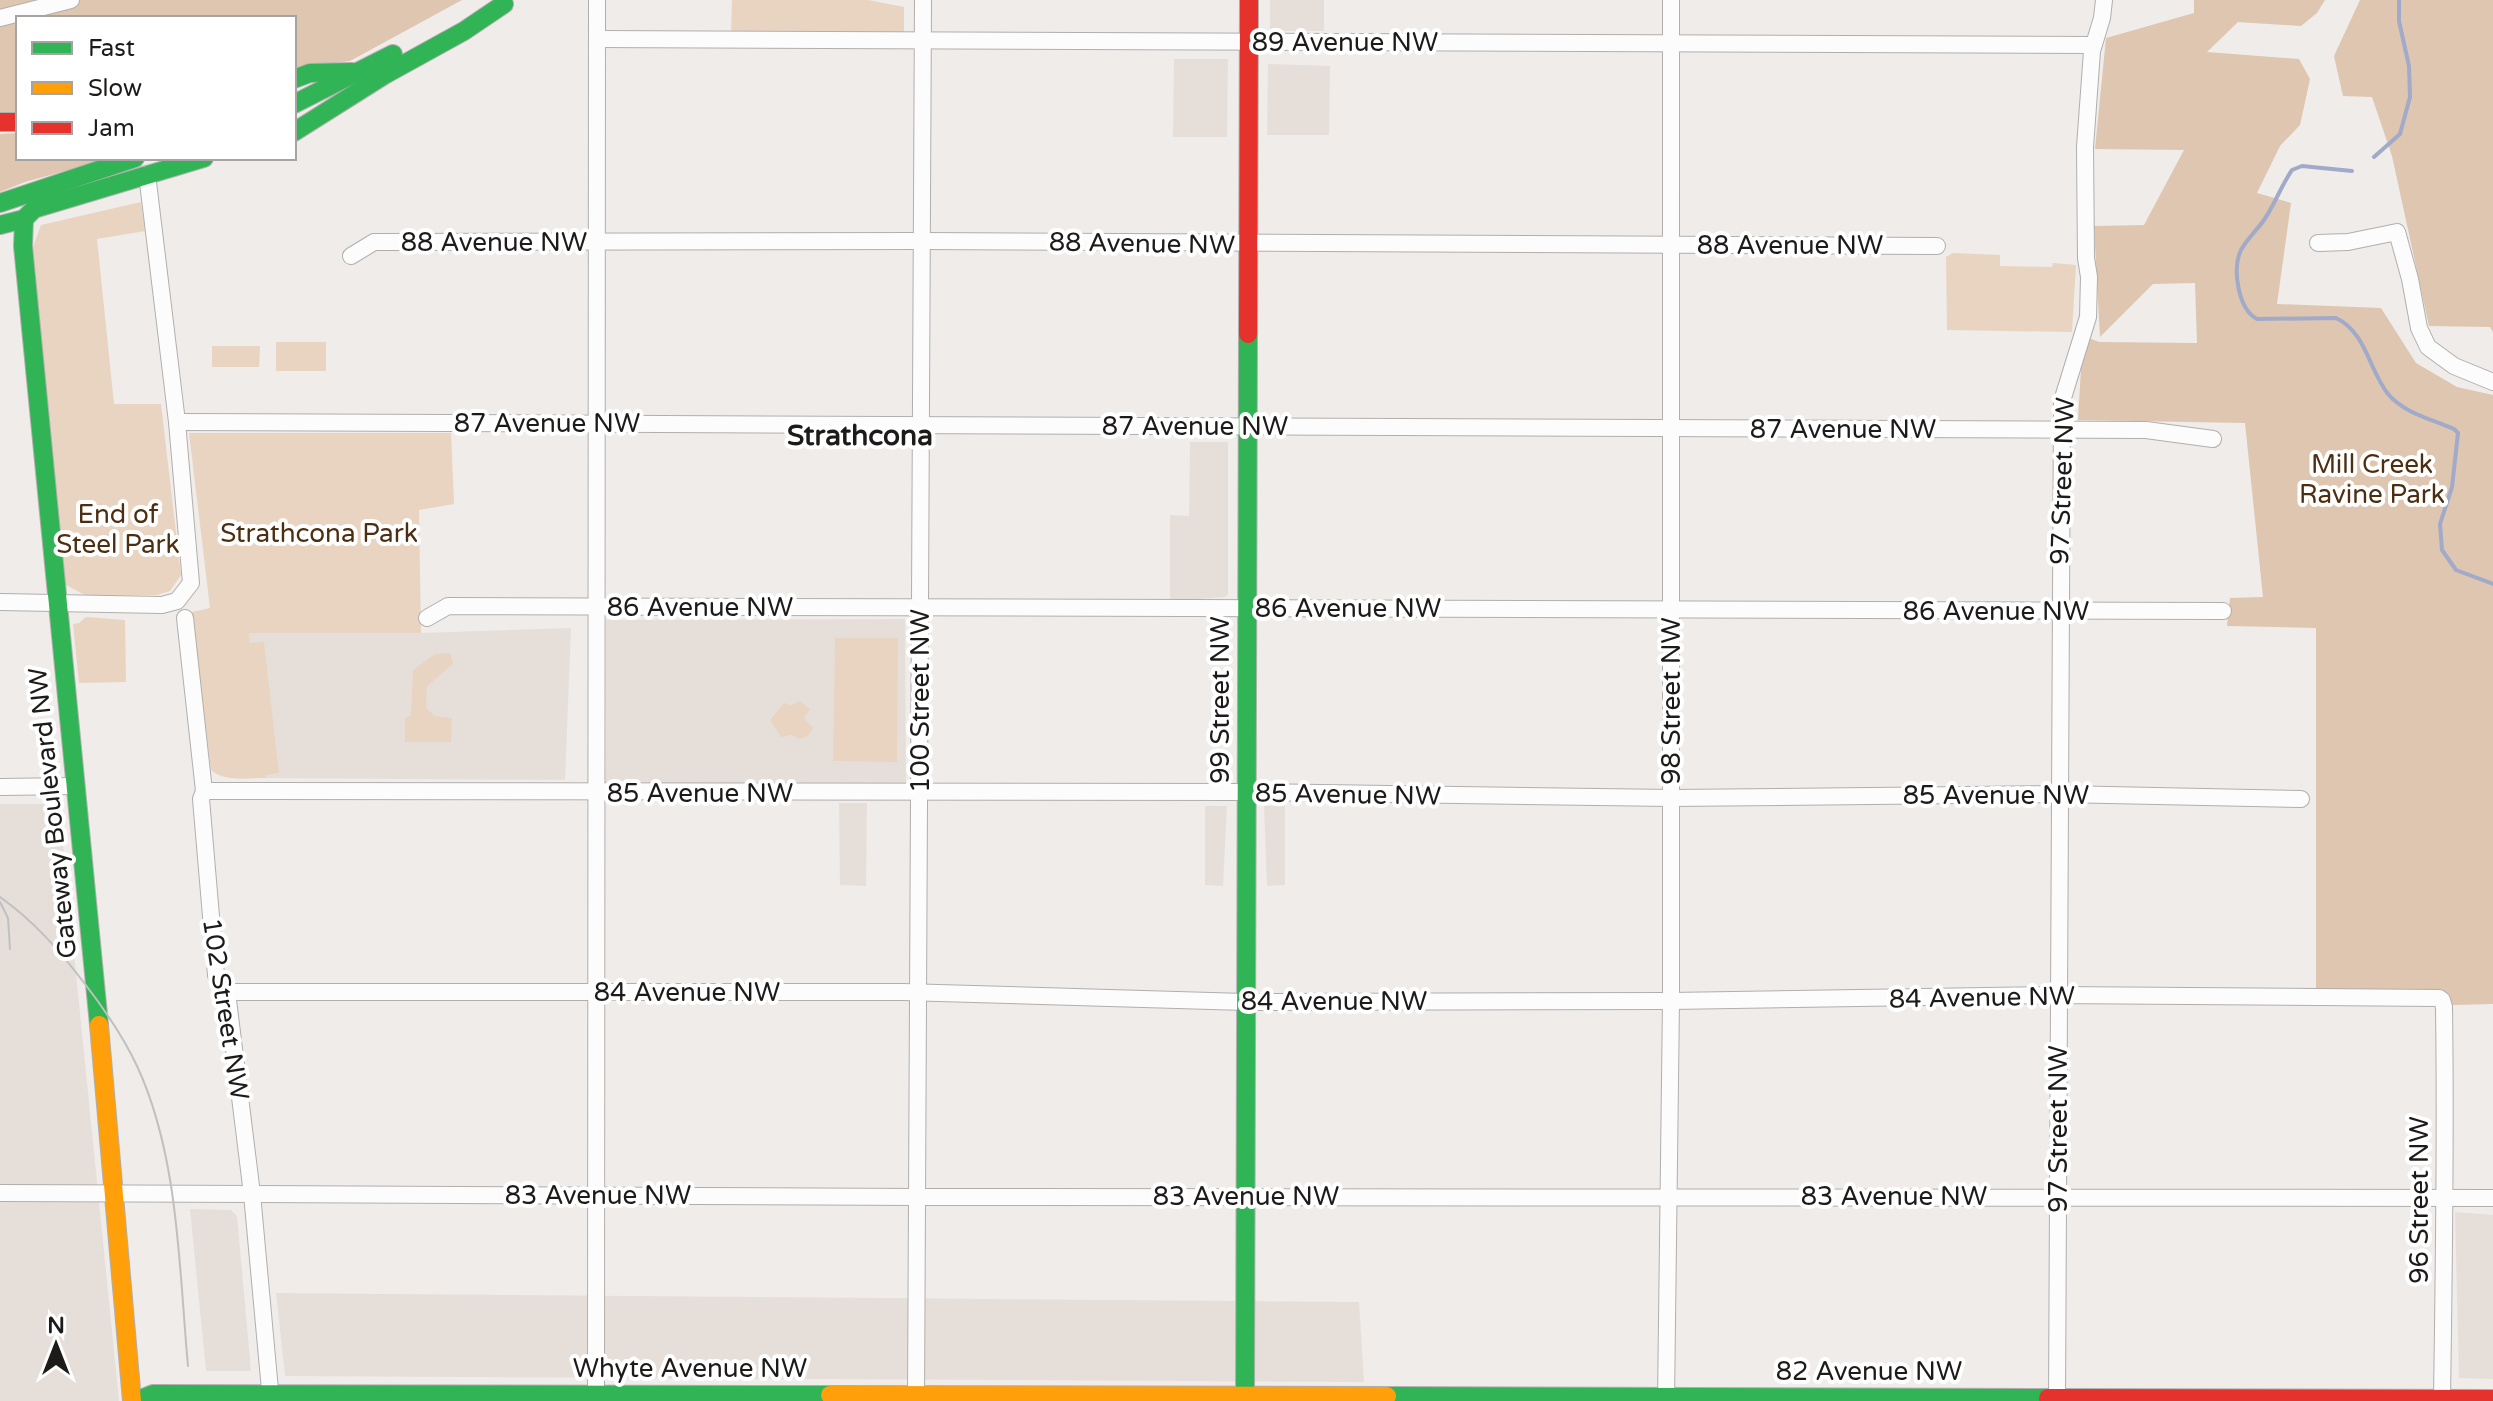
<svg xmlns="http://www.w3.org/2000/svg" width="2493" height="1401" font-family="'Varela Round',sans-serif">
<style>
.built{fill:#e6dfd9}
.green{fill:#e9d4c2}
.forest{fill:#dec6b0}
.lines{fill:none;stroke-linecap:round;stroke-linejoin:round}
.stream{stroke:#a1aac9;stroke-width:4}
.street-casing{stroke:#b1afae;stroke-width:18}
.fast-casing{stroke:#b1afae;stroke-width:20}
.slow-casing{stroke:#b1afae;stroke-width:20}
.jam-casing{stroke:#b1afae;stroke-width:20}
.street{stroke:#fdfcfc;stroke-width:16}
.fast{stroke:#30b455;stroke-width:18}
.slow{stroke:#ff9f0a;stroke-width:18}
.jam{stroke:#e5322d;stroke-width:18}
.tram{stroke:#c0c0c0;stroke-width:2}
.labels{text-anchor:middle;stroke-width:8;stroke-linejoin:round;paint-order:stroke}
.street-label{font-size:26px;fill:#1d1b1a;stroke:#fff}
.park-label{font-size:26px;fill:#4c2e11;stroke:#fff}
.neighbourhood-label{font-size:28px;font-weight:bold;fill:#1d1b1a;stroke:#fff}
</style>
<rect width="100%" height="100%" fill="#efecea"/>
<!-- built -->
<g class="built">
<rect x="1270" y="0" width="54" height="31"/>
<polygon points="1174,59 1228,59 1227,137 1173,137"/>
<polygon points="1268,64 1330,66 1329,135 1267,135"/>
<polygon points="1190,442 1228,442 1228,594 1225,597 1170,601 1170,515 1189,516"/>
<polygon points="905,619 906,783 606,783 606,620"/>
<polygon points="571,628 565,780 266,778 248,633 421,633"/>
<polygon points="839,803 867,803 866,886 840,885"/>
<polygon points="0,804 59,804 119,1401 0,1401"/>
<polygon points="1205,806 1227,806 1223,886 1205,885"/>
<polygon points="1264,806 1285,806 1285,885 1267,886"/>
<polygon points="190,1209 231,1210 237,1216 251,1371 206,1371"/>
<polygon points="2455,1212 2493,1215 2493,1379 2459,1378"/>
<polygon points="276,1293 1359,1302 1364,1382 285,1376"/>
</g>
<!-- green -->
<g class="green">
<polygon points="732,0 868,0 904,7 904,33 731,34"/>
<polygon points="141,202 145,231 97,239 114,404 161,404 181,575 170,591 157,595 85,595 64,584 33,247 41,225"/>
<polygon points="1953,253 2000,255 2000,266 2052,267 2053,263 2076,265 2072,332 1947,330 1946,257"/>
<rect x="276" y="342" width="50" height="29"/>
<polygon points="212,346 260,346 259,367 212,367"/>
<path d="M189,433H451L454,504L419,510L421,633H249L250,643L264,642L279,773L266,775V778C247,778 225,782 211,770L192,612L210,608Z"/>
<polygon points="86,617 125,620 126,682 79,683 73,624 79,623"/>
<polygon points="835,638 898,638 897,762 833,761"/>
<polygon points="450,653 453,664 427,686 426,708 435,716 452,718 451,742 405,742 405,718 411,715 413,670 435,654"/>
<polygon points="800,701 810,709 804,718 813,728 808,736 800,739 791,735 781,737 770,720 784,703 791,705"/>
</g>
<!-- forest -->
<g class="forest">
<polygon points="0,0 462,0 350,61 294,68 294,18 18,18 18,118 0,117"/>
<polygon points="2194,0 2325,0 2317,13 2301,26 2238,22 2207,52 2299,59 2310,79 2300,125 2280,146 2257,193 2291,203 2277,304 2381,308 2416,363 2457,387 2493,395 2493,1004 2453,1005 2439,998 2316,1000 2316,628 2227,626 2230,598 2263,597 2245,423 2078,420 2083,336 2099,342 2197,343 2195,283 2153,284 2100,337 2094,226 2144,225 2184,150 2095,149 2106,38 2194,13"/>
<polygon points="2360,0 2493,0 2493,332 2490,327 2429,326 2392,156 2372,97 2343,96 2334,56"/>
<polygon points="18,133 18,158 112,158 25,182 0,192 0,134"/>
</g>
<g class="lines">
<!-- stream -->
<g class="stream">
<polyline points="2374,157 2400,134 2410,97 2409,66 2399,21 2399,0"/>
<path d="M2352,171L2302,166L2292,170C2281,186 2275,204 2264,220C2257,230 2247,239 2241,250C2232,269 2238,309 2257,319L2336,318C2366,332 2369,370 2388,394C2404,413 2431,419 2454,429L2458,433L2452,487L2440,524L2442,550L2456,570L2493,584"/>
</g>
<defs>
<g id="street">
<polyline points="0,18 71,0"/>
<polyline points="597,39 2093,45"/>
<polyline points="2318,243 2348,242 2397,232 2410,279 2419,328 2428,347 2454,366 2493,382"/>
<polyline points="351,256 374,242 922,241 1937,246"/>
<polyline points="177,422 2146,430 2213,439"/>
<polyline points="0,602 162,605 177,601 191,583 177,422 147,174"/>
<polyline points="185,618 204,791 201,799 216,975 220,986 227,992 252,1194 271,1401"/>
<polyline points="427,618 448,606 2223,611"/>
<polyline points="0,787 75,786"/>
<polyline points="204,791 1246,792 1671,798 2060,794 2301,799"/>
<path d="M227,992H903L1245,1002L1671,1001L2057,995L2439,998L2442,1000L2444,1007C2446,1138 2444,1268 2442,1398"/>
<polyline points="0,1193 917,1197 2493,1198"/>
<polyline points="596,1401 597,0"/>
<polyline points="916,1401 923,0"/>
<polyline points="1666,1401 1671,1001 1671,0"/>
<polyline points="2057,1401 2062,401 2088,317 2089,277 2086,258 2085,147 2092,51 2102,18 2104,0"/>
</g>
<g id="fast">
<polyline points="294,79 310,73 352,72"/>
<polyline points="294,104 393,54"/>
<polyline points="294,132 386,74 464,31 504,4"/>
<polyline points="0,203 135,158"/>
<polyline points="24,219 23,246 99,1025"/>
<polyline points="0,225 24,219 34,209 204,158"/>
<polyline points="1387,1396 2048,1398"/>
<polyline points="136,1401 153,1394 830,1395"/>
<polyline points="1245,1401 1248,334"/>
</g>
<g id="slow">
<polyline points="99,1025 132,1401"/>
<polyline points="830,1395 1387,1396"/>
</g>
<g id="jam">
<polyline points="0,122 18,122"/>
<polyline points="1248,334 1249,0"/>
<polyline points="2048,1398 2493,1399"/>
</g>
</defs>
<!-- street casing -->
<use href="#street" class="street-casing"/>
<!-- fast casing -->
<use href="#fast" class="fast-casing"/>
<!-- slow casing -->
<use href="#slow" class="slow-casing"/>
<!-- jam casing -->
<use href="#jam" class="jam-casing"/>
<!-- street -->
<use href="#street" class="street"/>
<!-- fast -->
<use href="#fast" class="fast"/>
<!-- slow -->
<use href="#slow" class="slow"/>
<!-- jam -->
<use href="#jam" class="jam"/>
<!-- tram -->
<g class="tram">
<path d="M0,897C34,921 60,951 85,984C105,1010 123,1036 137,1066C179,1156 179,1269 188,1366"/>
<polyline points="0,902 8,918 10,949"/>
</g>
</g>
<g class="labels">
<!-- street labels -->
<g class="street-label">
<text x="1345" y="51">89 Avenue NW</text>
<text x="494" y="251">88 Avenue NW</text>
<text transform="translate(1142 243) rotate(1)" y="9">88 Avenue NW</text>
<text x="1790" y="254">88 Avenue NW</text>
<text x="547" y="432">87 Avenue NW</text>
<text x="1195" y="435">87 Avenue NW</text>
<text x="1843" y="438">87 Avenue NW</text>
<text transform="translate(2062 481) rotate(-88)" y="9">97 Street NW</text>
<text x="700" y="616">86 Avenue NW</text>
<text x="1348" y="617">86 Avenue NW</text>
<text x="1996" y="620">86 Avenue NW</text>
<text transform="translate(1220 700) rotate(-90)" y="9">99 Street NW</text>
<text transform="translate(920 701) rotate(-90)" y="9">100 Street NW</text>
<text transform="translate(1671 701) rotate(-90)" y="9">98 Street NW</text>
<text x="700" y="802">85 Avenue NW</text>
<text transform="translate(1348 794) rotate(1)" y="9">85 Avenue NW</text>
<text x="1996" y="804">85 Avenue NW</text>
<text transform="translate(52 813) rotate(-96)" y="9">Gateway Boulevard NW</text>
<text x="687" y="1001">84 Avenue NW</text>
<text transform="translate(1982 997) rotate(-1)" y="9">84 Avenue NW</text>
<text x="1334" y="1010">84 Avenue NW</text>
<text transform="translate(226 1009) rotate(81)" y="9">102 Street NW</text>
<text transform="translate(2058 1129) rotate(-90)" y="9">97 Street NW</text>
<text x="598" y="1204">83 Avenue NW</text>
<text x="1246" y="1205">83 Avenue NW</text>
<text x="1894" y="1205">83 Avenue NW</text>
<text transform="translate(2419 1200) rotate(-90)" y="9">96 Street NW</text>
<text x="690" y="1377">Whyte Avenue NW</text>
<text x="1869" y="1380">82 Avenue NW</text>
</g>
<!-- park labels -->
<g class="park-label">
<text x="2372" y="473">Mill Creek<tspan x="2372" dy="30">Ravine Park</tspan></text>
<text x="118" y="523">End of<tspan x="118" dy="30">Steel Park</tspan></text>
<text x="319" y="542">Strathcona Park</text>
</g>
<!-- neighbourhood labels -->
<g class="neighbourhood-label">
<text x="860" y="445">Strathcona</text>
</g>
</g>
<!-- legend -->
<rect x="16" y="16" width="280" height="144" fill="#ffffff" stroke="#a5a4a3" stroke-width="2"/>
<rect x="32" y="42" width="40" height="12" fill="#30b455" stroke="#a5a4a3" stroke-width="2"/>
<text x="88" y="56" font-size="24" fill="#1d1b1a">Fast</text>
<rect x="32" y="82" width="40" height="12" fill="#ff9f0a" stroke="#a5a4a3" stroke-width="2"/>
<text x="88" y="96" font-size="24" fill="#1d1b1a">Slow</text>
<rect x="32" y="122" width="40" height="12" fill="#e5322d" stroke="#a5a4a3" stroke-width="2"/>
<text x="88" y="136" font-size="24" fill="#1d1b1a">Jam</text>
<!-- north arrow -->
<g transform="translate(56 1345)" stroke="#ffffff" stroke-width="6" paint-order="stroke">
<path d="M0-6L14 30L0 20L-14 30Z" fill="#1d1b1a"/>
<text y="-12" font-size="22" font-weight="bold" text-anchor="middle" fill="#1d1b1a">N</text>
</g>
</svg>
